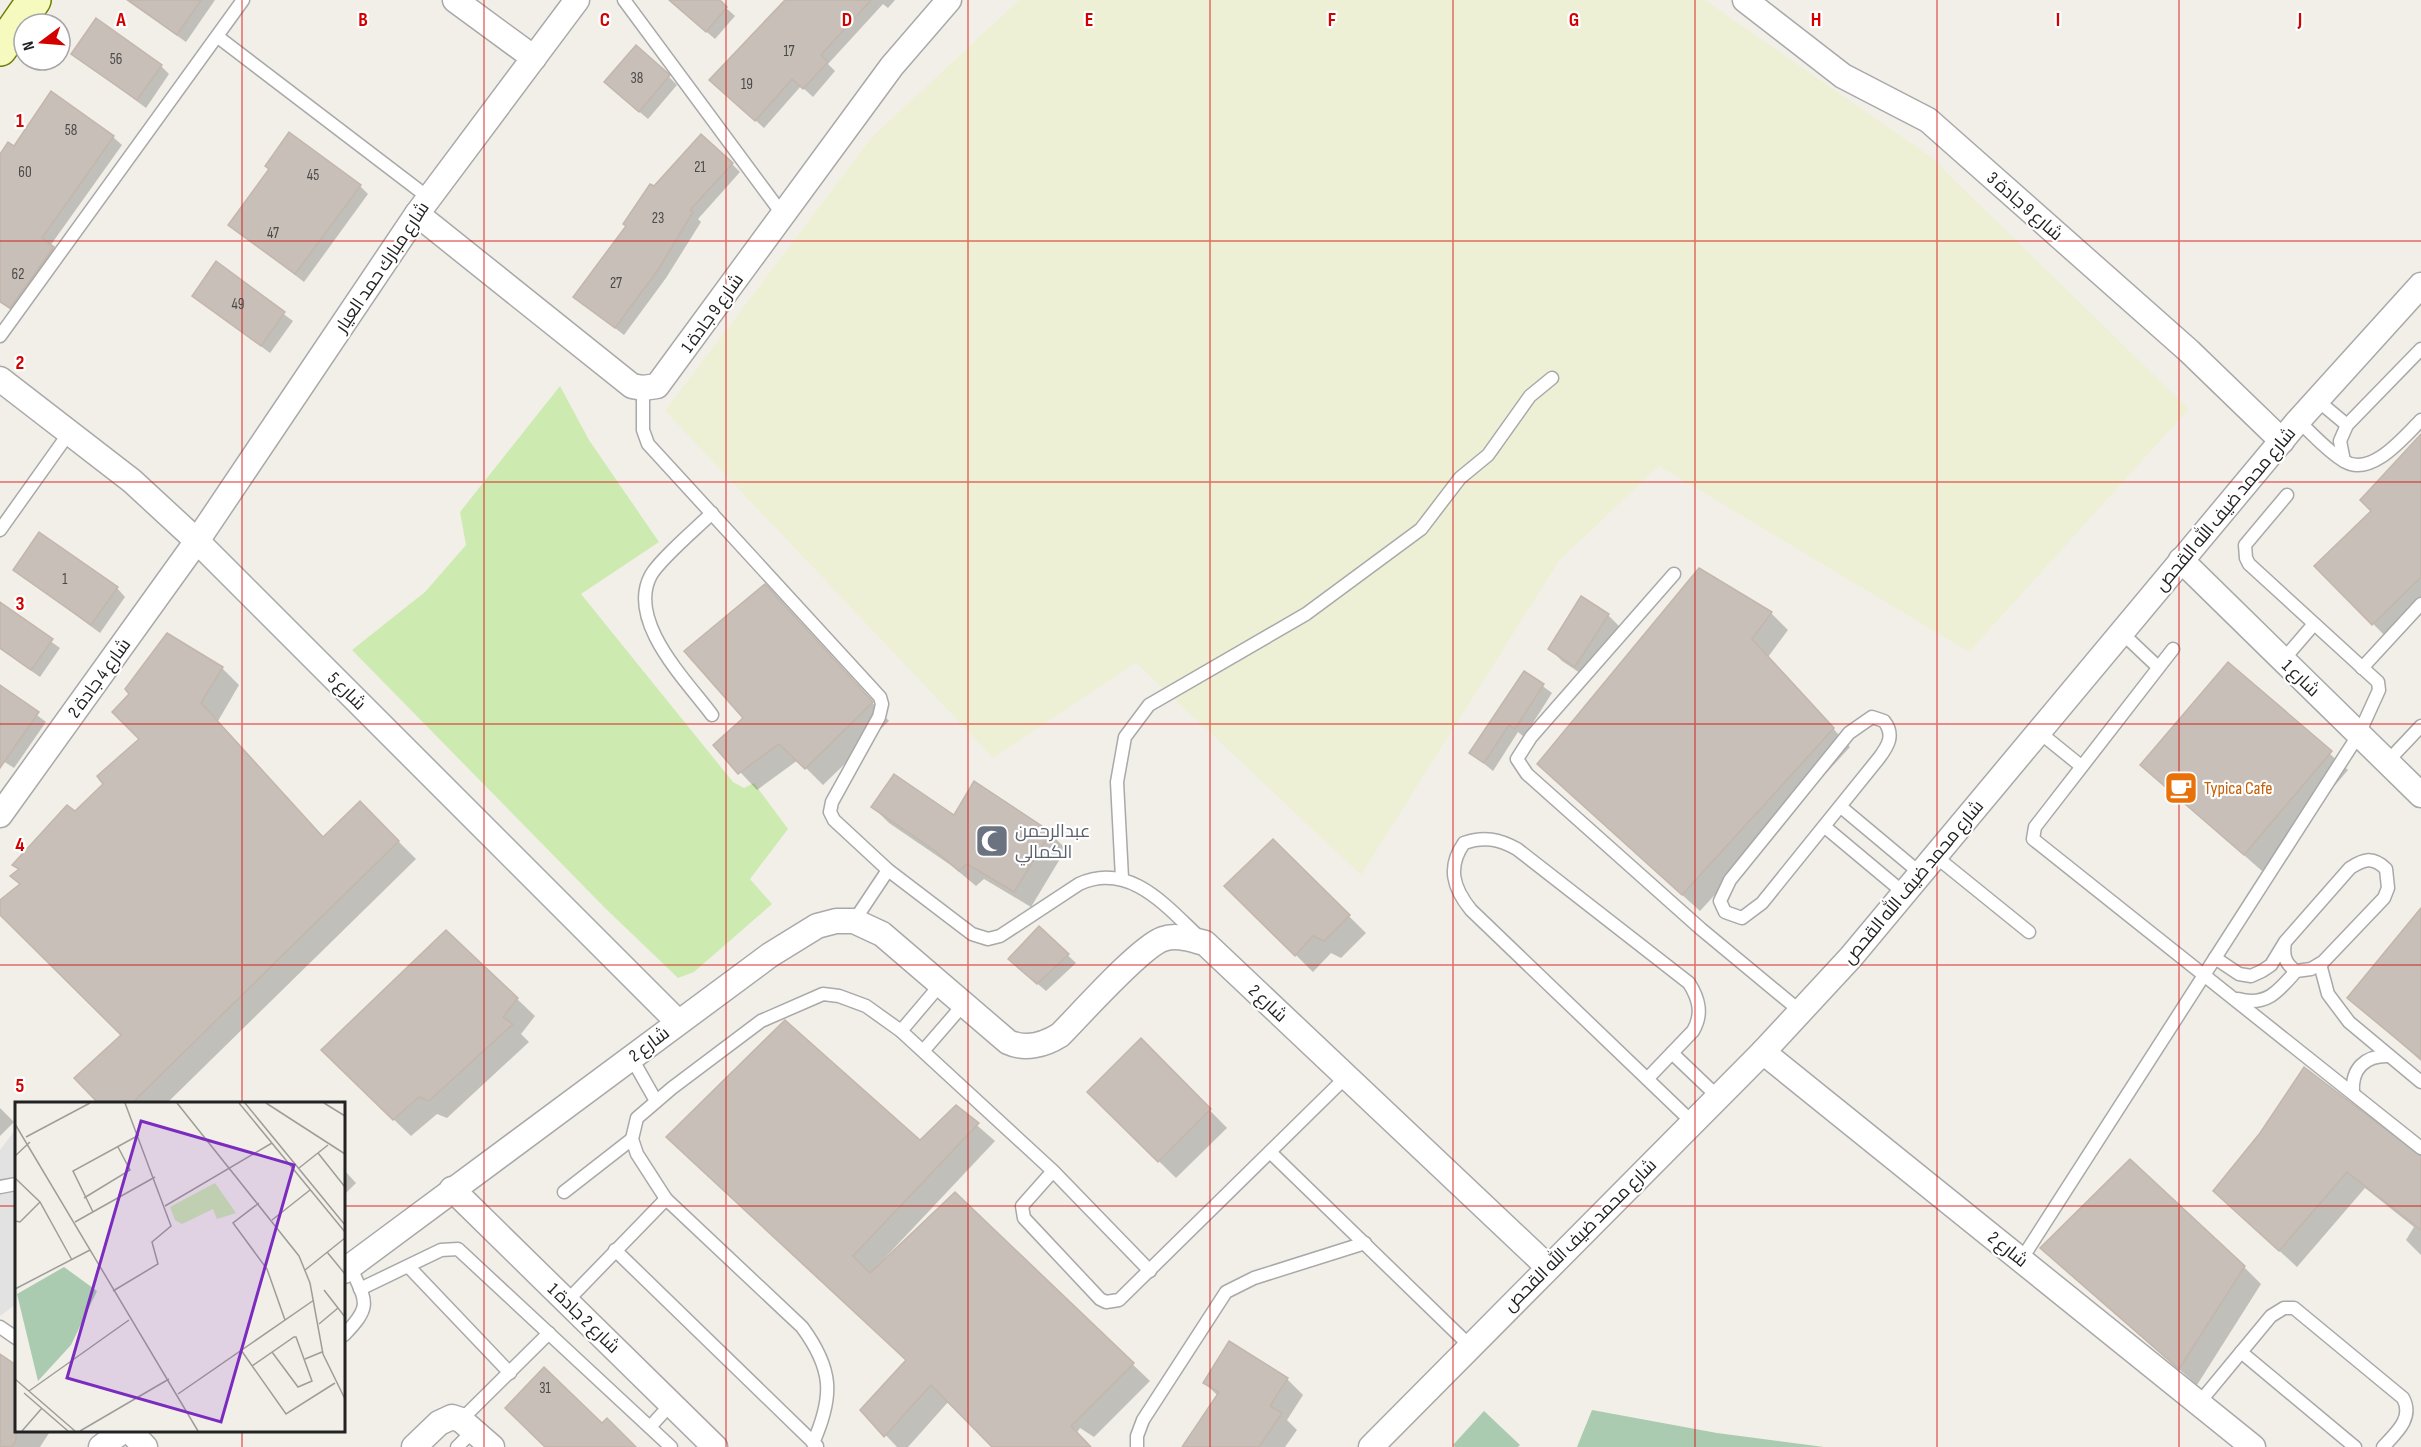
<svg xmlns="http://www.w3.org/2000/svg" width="2421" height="1447" font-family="'Sofia Sans Condensed',Cairo,sans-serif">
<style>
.farmland{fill:#eef0d5}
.grass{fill:#cdebb0}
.cemetery{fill:#aacbaf}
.parking{fill:#e2e2e2}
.shadow{fill:#0003}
.building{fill:#c7bfb8;stroke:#c4b6ab;stroke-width:1.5}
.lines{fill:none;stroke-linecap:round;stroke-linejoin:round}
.lane-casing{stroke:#a9a9a9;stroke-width:15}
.street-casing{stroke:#a9a9a9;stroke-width:27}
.secondary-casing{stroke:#707d05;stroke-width:36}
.lane{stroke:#fff;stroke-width:12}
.street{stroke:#fff;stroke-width:24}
.secondary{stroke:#f7fabf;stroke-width:33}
.grid{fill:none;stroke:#d40000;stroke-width:1.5;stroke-opacity:0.55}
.labels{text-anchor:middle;stroke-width:4.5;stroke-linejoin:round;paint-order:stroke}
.number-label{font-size:15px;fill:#4b4948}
.street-label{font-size:18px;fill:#222;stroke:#fff}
.food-label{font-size:18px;fill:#c56008;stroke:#fff;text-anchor:start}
.worship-label{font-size:18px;fill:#5b616d;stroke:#fff;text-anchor:start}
.inset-road{fill:none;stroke:#9f9d99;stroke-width:1.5}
.view{fill:#7b2cbf;fill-opacity:0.15;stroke:#7b2cbf;stroke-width:3}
.inset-edge{fill:none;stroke:#222;stroke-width:3}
.grid-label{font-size:20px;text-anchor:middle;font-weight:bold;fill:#d40000;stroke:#fff;stroke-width:4.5;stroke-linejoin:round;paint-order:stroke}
</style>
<rect width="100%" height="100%" fill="#f2efe9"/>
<!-- farmland -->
<polygon class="farmland" points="1019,0 1705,0 1931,157 2189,409 1969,652 1659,466 1559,561 1361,875 1136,663 993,758 665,411 872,137"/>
<!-- grass -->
<polygon class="grass" points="560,386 589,440 659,542 581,594 733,782 744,788 754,783 788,829 750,879 772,904 694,972 678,978 605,908 352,650 425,592 466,545 460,512"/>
<!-- cemetery -->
<g class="cemetery">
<polygon points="1592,1410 1717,1433 1824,1447 1577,1447"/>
<polygon points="1484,1411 1520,1445 1518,1447 1455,1447 1453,1445"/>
</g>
<!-- parking -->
<polygon class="parking" points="16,1129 16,1304 0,1316 0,1150"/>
<!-- shadow -->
<g class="shadow">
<polygon points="126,0 215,0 186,42"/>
<polygon points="669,0 717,0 735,16 715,39"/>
<polygon points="787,0 895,0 888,8 883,4 828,64 835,71 813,97 801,86 764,128 720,88"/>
<polygon points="73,54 161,66 169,74 146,108"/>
<polygon points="669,77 677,85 648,119 614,90"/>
<polygon points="113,137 122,145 50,246 62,256 19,316 0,302 0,157 14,148"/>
<polygon points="732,164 740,172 698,219 701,222 666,278 624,335 575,297"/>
<polygon points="270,169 360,186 368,194 304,282 230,225"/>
<polygon points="216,264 293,321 270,353 194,296"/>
<polygon points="2421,436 2421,611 2390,641 2316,566 2373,511"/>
<polygon points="15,570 117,588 125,597 100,633"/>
<polygon points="782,603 889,721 823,785 798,760 757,790 715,745 745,718"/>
<polygon points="0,605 60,648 40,677 0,649"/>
<polygon points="1771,613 1788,630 1768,657 1850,747 1700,911 1556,781"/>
<polygon points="1608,615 1621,628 1589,679 1562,661 1549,648"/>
<polygon points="2229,664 2348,770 2262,871 2142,765"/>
<polygon points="222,668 239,685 218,721 324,838 360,803 416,859 166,1104 101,1104 123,1035 0,913 0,902 21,885 20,871 14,865 76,813"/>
<polygon points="1525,673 1552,693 1524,737 1518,732 1493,771 1471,753"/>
<polygon points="0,687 46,722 14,768 0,759"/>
<polygon points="873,807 1050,833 1066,849 1031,907 984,879 976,886 952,866 889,823"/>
<polygon points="1273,841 1366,933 1341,958 1331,953 1313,972 1226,886"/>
<polygon points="2421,911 2421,1061 2349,998"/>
<polygon points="1039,928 1076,963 1046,991 1018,967"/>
<polygon points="446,932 535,1016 521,1034 529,1042 447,1118 437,1114 411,1136 340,1068"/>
<polygon points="1141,1040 1227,1128 1176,1178 1089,1092"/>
<polygon points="956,1107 995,1141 882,1261 884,1262 955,1194 1150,1381 1094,1437 1080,1428 1076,1434 1089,1447 994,1447 949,1401 908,1447 897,1447 862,1410 907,1361 686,1155 920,1142"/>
<polygon points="0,1108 14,1122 0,1136"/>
<polygon points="2421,1157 2421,1255 2406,1240 2414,1227 2365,1188 2297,1267 2215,1191"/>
<polygon points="344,1170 356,1183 344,1195"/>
<polygon points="2043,1248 2244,1267 2261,1284 2197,1385"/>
<polygon points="1230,1343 1287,1379 1303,1395 1287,1420 1297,1430 1285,1447 1184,1447 1218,1396 1205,1383"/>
<polygon points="0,1355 16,1366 16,1430 51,1430 40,1447 0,1447"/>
</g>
<!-- building -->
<g class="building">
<polygon points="128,0 201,0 177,35"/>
<polygon points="669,0 720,0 727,7 706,32"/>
<polygon points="785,0 871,0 821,55 828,62 803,89 792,79 755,121 709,80"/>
<polygon points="96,18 162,65 137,100 71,54"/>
<polygon points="636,45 670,75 639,112 604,82"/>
<polygon points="51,91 114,136 42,238 54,247 10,308 0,302 0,154 8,142 14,146"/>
<polygon points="289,132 361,185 295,274 228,225 269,169 265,166"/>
<polygon points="701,134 733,163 690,210 693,212 658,270 615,328 573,297 626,226 623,224 650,184 654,186"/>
<polygon points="216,261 285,312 261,346 192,296"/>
<polygon points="2421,434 2421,577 2372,625 2314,566 2371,511 2360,500"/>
<polygon points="39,532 118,587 91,625 13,570"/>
<polygon points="1699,568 1772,612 1752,639 1834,728 1682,895 1537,764"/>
<polygon points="765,584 873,702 805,769 779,744 738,774 713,745 743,718 684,651"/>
<polygon points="1581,596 1609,614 1575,667 1548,649"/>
<polygon points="0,602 53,639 31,670 0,648"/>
<polygon points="167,633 223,667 201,703 323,837 360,801 399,841 131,1104 99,1104 74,1078 121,1035 0,915 0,900 20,884 10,876 19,869 12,865 67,805 75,811 103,784 97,776 139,739 112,712 129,694 125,689"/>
<polygon points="2228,662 2332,751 2244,855 2140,765"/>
<polygon points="1524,671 1544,684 1515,729 1509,725 1484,763 1469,753"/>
<polygon points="0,685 39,712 0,768"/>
<polygon points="894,774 954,815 974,781 1051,832 1014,892 967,864 959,871 934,850 871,807"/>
<polygon points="1273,839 1350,915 1324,941 1313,936 1295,956 1224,886"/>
<polygon points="2421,908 2421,1059 2347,998"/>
<polygon points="1039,926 1069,954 1037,984 1008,959"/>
<polygon points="446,930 518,998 503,1017 513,1024 429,1101 419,1097 393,1120 321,1050"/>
<polygon points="785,1020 920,1140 956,1105 979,1123 853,1256 870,1273 955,1192 1134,1363 1071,1426 1091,1447 992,1447 931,1385 884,1437 860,1410 906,1360 666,1137"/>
<polygon points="1141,1038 1211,1109 1158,1162 1087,1092"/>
<polygon points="2304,1067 2421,1156 2421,1230 2347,1172 2279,1251 2213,1191 2260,1133"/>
<polygon points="2130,1159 2245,1266 2179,1369 2040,1248"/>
<polygon points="1229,1341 1288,1378 1270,1406 1282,1413 1259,1447 1182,1447 1219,1392 1203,1383"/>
<polygon points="0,1354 16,1365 16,1440 12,1447 0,1447"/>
<polygon points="544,1367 602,1423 607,1418 636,1447 545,1447 505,1408"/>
</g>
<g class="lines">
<defs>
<g id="lane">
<polyline points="624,0 783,215"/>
<polyline points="218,37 429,198"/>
<polyline points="0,336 243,0"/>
<path d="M643,388V430L648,444L880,697L882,704L879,717L832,802L830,812L834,820L888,870L972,934L988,939L1000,936L1079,884C1129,861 1166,906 1199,937"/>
<polyline points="2317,400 2347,425"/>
<path d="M2298,421C2313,434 2327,451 2344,461C2371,478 2404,437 2421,420"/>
<polyline points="2344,461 2340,441 2347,425 2421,349"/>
<polyline points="0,530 69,433"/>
<polyline points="1674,574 1531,737 1517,759 1527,774 1701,929 1800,1011"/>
<polyline points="2122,633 2158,667"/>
<polyline points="2173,649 2035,827 2033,839 2421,1148"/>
<polyline points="2283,660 2314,624"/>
<polyline points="2362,668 2421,604"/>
<path d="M712,715C686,680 626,621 651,575C661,558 697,528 712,513"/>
<path d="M1872,717L1884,721C1895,735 1888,746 1879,758L1762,903L1742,918L1725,912L1720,901L1730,880L1849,733Z"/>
<polyline points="2039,732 2081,766"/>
<polyline points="2387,762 2421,726"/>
<polyline points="1841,807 1920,873"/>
<polyline points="1825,827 1904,893"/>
<polyline points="1935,856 2029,932"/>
<polyline points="1122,878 1117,782 1125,737 1149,705 1306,614 1421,529 1460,478 1488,455 1530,396 1552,378"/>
<polyline points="854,921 888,870"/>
<path d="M2215,958L2239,974L2251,976L2262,971L2271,965L2285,942L2350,868C2364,859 2373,856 2386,869L2388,888L2384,898L2323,962L2311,969L2296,971C2284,963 2283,954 2285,942"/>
<polyline points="2320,964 2328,994 2349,1022 2421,1082"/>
<path d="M2238,999C2266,1007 2279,991 2296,971"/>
<polyline points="901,1031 940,985"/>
<polyline points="924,1050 963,1005"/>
<polyline points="1672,1053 1717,1096"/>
<polyline points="631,1057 656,1101"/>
<path d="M1647,1079L1693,1031C1703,1014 1699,999 1689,983L1517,849C1499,839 1484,836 1464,843C1447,867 1453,888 1471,910L1692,1122"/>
<path d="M2353,1093C2351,1069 2365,1055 2389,1056"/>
<polyline points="1270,1152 1470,1346"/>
<polyline points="1053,1171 1022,1206 1024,1218 1100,1299 1106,1302 1119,1300 1346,1077"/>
<polyline points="0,1187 16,1184"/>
<polyline points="564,1192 632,1139"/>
<polyline points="615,1250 817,1446"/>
<polyline points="2021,1260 2359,734 2379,690 2378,682 2249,564 2246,558 2245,545 2287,495"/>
<polyline points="409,1267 510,1373"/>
<polyline points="360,1289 441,1250 458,1249 671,1447"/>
<polyline points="567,1301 666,1199"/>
<polyline points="0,1327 16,1338"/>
<path d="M344,1335C373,1305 366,1302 350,1266"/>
<polyline points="2241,1352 2355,1447"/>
<path d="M2199,1403L2271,1316L2284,1308H2294L2403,1398C2414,1418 2396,1433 2383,1447"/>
<polyline points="461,1420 549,1333"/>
<polyline points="650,1427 671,1404"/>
<path d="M813,1443C834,1396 833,1369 802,1327L666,1199L637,1154L632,1139L637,1118L672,1088L761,1021L823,994L839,996L866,1006L901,1031L1053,1171L1150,1271"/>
<polyline points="457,1447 474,1430"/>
<polyline points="1137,1447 1137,1436 1143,1420 1226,1292 1254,1278 1365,1243"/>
</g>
<g id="street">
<polyline points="455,0 534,58"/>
<polyline points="1745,0 1843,76 1928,120 2189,351 2282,441"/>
<polyline points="417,214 632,386 643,388 657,386 892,66 949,0"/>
<polyline points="0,379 132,481 197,541 678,1022"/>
<polyline points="2181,560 2421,795"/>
<polyline points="0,815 197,541 417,214 577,0"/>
<polyline points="1763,1052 2253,1447"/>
<polyline points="452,1189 715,1447"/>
<path d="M344,1271L770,955L817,926L836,921H854L882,934L1008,1042C1025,1050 1044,1045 1060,1035C1081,1014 1140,947 1163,939C1177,934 1192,940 1205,943L1548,1267"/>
<polyline points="129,1430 145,1447"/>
<polyline points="101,1447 124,1430"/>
<polyline points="414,1447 439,1423 452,1417 461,1420 492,1447"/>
<polyline points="1371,1447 1763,1052 1851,957 2298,421 2421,285"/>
</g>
<polyline id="secondary" points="0,49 34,0"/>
</defs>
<!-- lane casing -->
<use href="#lane" class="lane-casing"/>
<!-- street casing -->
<use href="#street" class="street-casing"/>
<!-- secondary casing -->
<use href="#secondary" class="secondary-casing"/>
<!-- lane -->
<use href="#lane" class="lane"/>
<!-- street -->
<use href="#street" class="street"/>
<!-- secondary -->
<use href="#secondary" class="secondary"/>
</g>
<!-- grid -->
<path class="grid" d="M242,0V1104M484,0V1447M726,0V1447M968,0V1447M1210,0V1447M1453,0V1447M1695,0V1447M1937,0V1447M2179,0V1447M0,241H2421M0,482H2421M0,724H2421M0,965H2421M0,1206H16M344,1206H2421M242,1430V1447"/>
<!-- icons -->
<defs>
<symbol id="cafe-square" viewBox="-11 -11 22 22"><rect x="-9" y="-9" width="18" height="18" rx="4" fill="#e8710a" stroke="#fff"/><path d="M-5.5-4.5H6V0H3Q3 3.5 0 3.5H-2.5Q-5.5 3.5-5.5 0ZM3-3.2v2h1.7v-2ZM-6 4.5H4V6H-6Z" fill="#fff"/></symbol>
<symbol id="mosque-square" viewBox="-11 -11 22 22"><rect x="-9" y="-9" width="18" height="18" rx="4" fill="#6b7280" stroke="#fff"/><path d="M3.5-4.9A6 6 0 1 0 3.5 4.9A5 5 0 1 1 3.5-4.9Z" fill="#fff"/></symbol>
</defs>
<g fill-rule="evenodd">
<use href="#cafe-square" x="2162" y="769" width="38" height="38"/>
<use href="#mosque-square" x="973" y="822" width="38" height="38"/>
</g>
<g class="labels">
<!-- number labels -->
<g class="number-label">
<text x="789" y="56">17</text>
<text x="116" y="64">56</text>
<text x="637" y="83">38</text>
<text x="747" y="89">19</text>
<text x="71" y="135">58</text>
<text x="700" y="172">21</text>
<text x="25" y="177">60</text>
<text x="313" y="180">45</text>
<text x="658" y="223">23</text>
<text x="273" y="238">47</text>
<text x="18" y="279">62</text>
<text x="616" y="288">27</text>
<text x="238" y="309">49</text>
<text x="65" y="584">1</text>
<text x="545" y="1393">31</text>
</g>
<!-- street labels -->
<g class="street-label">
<text transform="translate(2025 206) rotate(41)" y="6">شارع 9 جادة 3</text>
<text transform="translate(382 267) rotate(-56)" y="6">شارع مبارك حمد العيار</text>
<text transform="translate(712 313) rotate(-54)" y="6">شارع 9 جادة 1</text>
<text transform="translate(2225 509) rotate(-50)" y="6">شارع محمد ضيف الله القحص</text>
<text transform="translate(99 678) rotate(-54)" y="6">شارع 4 جادة 2</text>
<text transform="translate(2301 678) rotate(44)" y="6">شارع 1</text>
<text transform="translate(347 691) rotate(45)" y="6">شارع 5</text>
<text transform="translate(1913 882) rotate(-50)" y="6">شارع محمد ضيف الله القحص</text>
<text transform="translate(1268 1003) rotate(43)" y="6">شارع 2</text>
<text transform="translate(649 1044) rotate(-37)" y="6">شارع 2</text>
<text transform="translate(1580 1235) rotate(-45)" y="6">شارع محمد ضيف الله القحص</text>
<text transform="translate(2008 1249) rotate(39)" y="6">شارع 2</text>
<text transform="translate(584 1318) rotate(44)" y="6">شارع 2 جادة 1</text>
</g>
<!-- food labels -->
<g class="food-label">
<text x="2204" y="794">Typica Cafe</text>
</g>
<!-- worship labels -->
<g class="worship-label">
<text x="1015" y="837">عبدالرحمن<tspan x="1015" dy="21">الكمالي</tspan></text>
</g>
</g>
<!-- overview -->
<g transform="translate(15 1102)">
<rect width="330" height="330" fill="#f2efe9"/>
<path d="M200,81L221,111L202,117L198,107L167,122L160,118L155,105Z" fill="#cdebb0"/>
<path d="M49,165L82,189L56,243L23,279L2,192Z" fill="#aacbaf"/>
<path class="inset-road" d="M162,1L284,154L295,181L308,252L330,297M224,1L330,130M230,1L330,123M251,1L330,52M309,1L330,14M0,22L183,329M11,35L75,1M303,51L330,85M0,54L15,40M284,66L313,43M0,76L25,100L57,158M69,96L115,68L103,45M244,101L218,121L252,167L270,218M150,104L257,41M78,110L58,69L124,33M257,118L295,88M0,119L5,120L25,100M60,120L140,75M312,150L330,172M290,168L330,136M0,187L75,148M309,188L330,215M98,189L143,162L137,140L156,124L110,1M304,222L323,206M226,248L271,312L320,281M290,257L307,250M237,264L279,235H281L297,279L283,285L257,250M0,277L60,329M14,289L114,218M9,291L53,329M163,292L299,198M7,329L27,306M65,329L154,277"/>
<path class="view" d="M126,19L279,63L206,320L52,276Z"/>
<rect width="330" height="330" class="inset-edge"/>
</g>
<g class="grid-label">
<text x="121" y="26">A</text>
<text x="363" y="26">B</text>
<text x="605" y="26">C</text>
<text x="847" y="26">D</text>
<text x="1089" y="26">E</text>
<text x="1332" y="26">F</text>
<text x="1574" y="26">G</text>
<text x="1816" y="26">H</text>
<text x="2058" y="26">I</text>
<text x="2300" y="26">J</text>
<text x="20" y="127">1</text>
<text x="20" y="369">2</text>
<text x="20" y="610">3</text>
<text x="20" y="851">4</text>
<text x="20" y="1092">5</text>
</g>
<!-- north arrow -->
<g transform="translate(42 42) rotate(254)"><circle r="28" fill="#ffffff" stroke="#a7a7a7" stroke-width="1.5"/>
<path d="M0-4.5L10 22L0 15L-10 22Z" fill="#d40000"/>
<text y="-9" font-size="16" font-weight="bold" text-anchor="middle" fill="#222222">N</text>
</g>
</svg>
